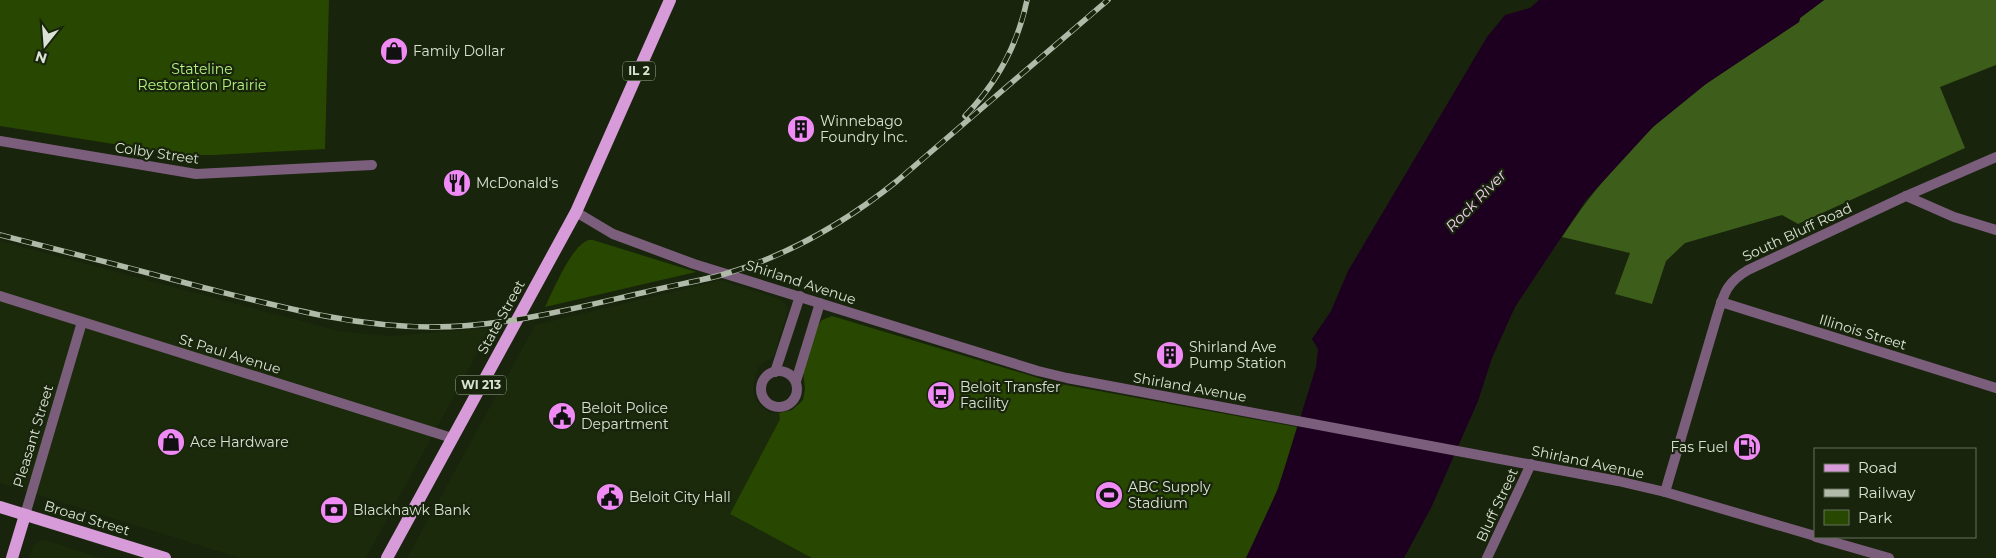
<svg xmlns="http://www.w3.org/2000/svg" width="1996" height="558" font-family="Montserrat,sans-serif">
<style>
.built{fill:#1a2a0b}
.green{fill:#284700}
.forest{fill:#3d5e1a}
.water{fill:#1d001f}
.lines{fill:none;stroke-linecap:round;stroke-linejoin:round}
.minor{stroke:#7b5e7b;stroke-width:10}
.tertiary{stroke:#7b5e7b;stroke-width:10}
.primary{stroke:#d89bda;stroke-width:12}
.rail-casing{stroke:#b1baa9;stroke-width:5.5}
.rail{stroke:#18240c;stroke-width:4;stroke-dasharray:11;stroke-linecap:butt}
.labels{text-anchor:middle;stroke-width:4.5;stroke-linejoin:round;paint-order:stroke}
.shield{fill:#18240c;stroke:#a0aa97;stroke-width:1}
.shield-label{font-size:12px;font-weight:bold;fill:#dae3d3}
.poi-label{font-size:14px;fill:#dae3d3;stroke:#18240c;text-anchor:start}
.park-label{font-size:14px;fill:#b5f27e;stroke:#18240c}
.street-label{font-size:14px;fill:#dae3d3;stroke:#18240c}
.water-label{font-size:15px;font-style:italic;fill:#f4cff4;stroke:#18240c}
</style>
<rect width="100%" height="100%" fill="#18240c"/>
<!-- built -->
<g class="built">
<polygon points="0,241 339,331 389,336 491,328 366,558 240,558 0,483"/>
<polygon points="721,280 782,300 787,306 788,310 774,356 759,366 753,384 753,393 757,402 769,412 779,413 780,419 730,514 812,558 407,558 535,325"/>
<polygon points="42,540 45,540 102,558 29,558 33,546"/>
</g>
<!-- green -->
<g class="green">
<polygon points="0,0 329,0 325,149 214,155 183,155 0,126"/>
<path d="M589,240H593L696,272L545,307C553,291 572,244 589,240Z"/>
<path d="M832,316L1055,383L1297,427C1284,471 1270,518 1246,558H812L730,514L780,419L779,413L792,410L803,400L805,389L803,371L816,328L822,320Z"/>
</g>
<!-- forest -->
<path class="forest" d="M1824,0H1996V65L1940,87L1965,148L1798,224L1782,215L1685,243L1666,261L1652,304L1615,294L1630,253L1562,237C1588,197 1619,160 1653,127C1696,86 1749,55 1799,22L1800,18Z"/>
<!-- water -->
<polygon class="water" points="1539,0 1824,0 1800,18 1799,22 1706,84 1653,127 1586,200 1515,307 1492,358 1478,401 1431,508 1404,558 1246,558 1278,489 1316,367 1318,349 1312,339 1331,311 1348,271 1487,37 1505,15 1530,8"/>
<g class="lines">
<!-- minor -->
<g class="minor">
<polyline points="0,141 196,174 372,165"/>
<polyline points="1906,196 1954,217 1996,230"/>
<polyline points="0,296 452,438"/>
<polyline points="1721,302 1996,388"/>
<circle cx="779" cy="389" r="18"/>
<polyline points="775,372 800,296"/>
<polyline points="796,381 820,303"/>
<polyline points="25,515 82,322"/>
<polyline points="1487,558 1531,464"/>
</g>
<!-- tertiary -->
<g class="tertiary">
<polyline points="576,212 613,234 694,264 1038,371 1067,378 1618,481 1665,492 1815,536"/>
<path d="M1665,492L1717,316C1724,293 1727,282 1748,270L1906,196L1996,157"/>
<polyline points="1816,537 1889,558"/>
</g>
<!-- primary -->
<g class="primary">
<polyline points="0,507 165,558"/>
<polyline points="12,558 25,515"/>
<polyline points="387,558 576,212 670,0"/>
</g>
<defs>
<g id="rail">
<path d="M965,116C996,84 1018,44 1027,0"/>
<path d="M0,235C68,252 137,270 205,288C281,307 354,327 432,327C505,327 575,308 646,292C673,285 702,281 728,273C791,254 846,222 897,181L1108,0"/>
</g>
</defs>
<!-- rail casing -->
<use href="#rail" class="rail-casing"/>
<!-- rail -->
<use href="#rail" class="rail"/>
</g>
<!-- icons -->
<defs>
<symbol id="shop-disc" viewBox="-11 -11 22 22"><circle r="9.5" fill="#f08bf5" stroke="#18240c"/><path d="M-5-2.5h2.3a2.7 3.5 0 0 1 5.4 0H5L5.5 6h-11ZM-1.5-2.5h3a1.5 2.3 0 0 0-3 0Z" fill="#111"/></symbol>
<symbol id="building-disc" viewBox="-11 -11 22 22"><circle r="9.5" fill="#f08bf5" stroke="#18240c"/><path d="M-4-6H4V6H1V3H-1V6H-4ZM-2.5-4.3h1.7v1.8h-1.7ZM.8-4.3h1.7v1.8H.8ZM-2.5-1h1.7V.8h-1.7ZM.8-1h1.7V.8H.8Z" fill="#111"/></symbol>
<symbol id="restaurant-disc" viewBox="-11 -11 22 22"><circle r="9.5" fill="#f08bf5" stroke="#18240c"/><path d="M-5-6h1v4h1v-4h1v4h1v-4h1v5L-1.5 .5V6h-2V.5L-5-1ZM5-6V6H3V1.5H1.5Q1.5-4 5-6Z" fill="#111"/></symbol>
<symbol id="bus-disc" viewBox="-11 -11 22 22"><circle r="9.5" fill="#f08bf5" stroke="#18240c"/><path d="M-5-6H5V4H4V6H2V4H-2V6H-4V4H-5ZM-3.5-4V0h7V-4ZM-3.5 1.2v1.5H-2V1.2ZM2 1.2v1.5H3.5V1.2Z" fill="#111"/></symbol>
<symbol id="civic-disc" viewBox="-11 -11 22 22"><circle r="9.5" fill="#f08bf5" stroke="#18240c"/><path d="M-.6-6.5H3V-4.5H.6V-3L4-1V1h2V6H-6V1h2V-1L-.6-3ZM-1.2 2.5V6h2.4V2.5Z" fill="#111"/></symbol>
<symbol id="fuel-disc" viewBox="-11 -11 22 22"><circle r="9.5" fill="#f08bf5" stroke="#18240c"/><path d="M-5.5-6h7V0h2V4h1.3V-2.5L3-4.5l.8-.8L6-3V5H2.5V1h-1V6h-7ZM-4.2-4.7v3.2H.2V-4.7Z" fill="#111"/></symbol>
<symbol id="stadium-disc" viewBox="-11 -11 22 22"><circle r="9.5" fill="#f08bf5" stroke="#18240c"/><path d="M0-5a6.5 5 0 1 0 0 10a6.5 5 0 1 0 0-10ZM-3.5-1.8h7v3.6h-7Z" fill="#111"/></symbol>
<symbol id="bank-disc" viewBox="-11 -11 22 22"><circle r="9.5" fill="#f08bf5" stroke="#18240c"/><path d="M-6-4H6V4H-6ZM0-2.3a2.3 2.3 0 1 0 0 4.6a2.3 2.3 0 1 0 0-4.6Z" fill="#111"/></symbol>
</defs>
<g fill-rule="evenodd">
<use href="#shop-disc" x="378" y="35" width="32" height="32"/>
<use href="#building-disc" x="785" y="113" width="32" height="32"/>
<use href="#restaurant-disc" x="441" y="167" width="32" height="32"/>
<use href="#building-disc" x="1154" y="339" width="32" height="32"/>
<use href="#bus-disc" x="925" y="379" width="32" height="32"/>
<use href="#civic-disc" x="546" y="400" width="32" height="32"/>
<use href="#shop-disc" x="155" y="426" width="32" height="32"/>
<use href="#fuel-disc" x="1731" y="431" width="32" height="32"/>
<use href="#stadium-disc" x="1093" y="479" width="32" height="32"/>
<use href="#civic-disc" x="594" y="481" width="32" height="32"/>
<use href="#bank-disc" x="318" y="494" width="32" height="32"/>
</g>
<g class="labels">
<!-- shield labels -->
<g class="shield">
<rect x="623" y="61.5" width="32" height="19" rx="4"/>
<rect x="456" y="375.5" width="50" height="19" rx="4"/>
</g>
<g class="shield-label">
<text x="639" y="75">IL 2</text>
<text x="481" y="389">WI 213</text>
</g>
<!-- poi labels -->
<g class="poi-label">
<text x="413" y="56">Family Dollar</text>
<text x="820" y="126">Winnebago<tspan x="820" dy="16">Foundry Inc.</tspan></text>
<text x="476" y="188">McDonald's</text>
<text x="1189" y="352">Shirland Ave<tspan x="1189" dy="16">Pump Station</tspan></text>
<text x="960" y="392">Beloit Transfer<tspan x="960" dy="16">Facility</tspan></text>
<text x="581" y="413">Beloit Police<tspan x="581" dy="16">Department</tspan></text>
<text x="190" y="447">Ace Hardware</text>
<text x="1728" y="452" text-anchor="end">Fas Fuel</text>
<text x="1128" y="492">ABC Supply<tspan x="1128" dy="16">Stadium</tspan></text>
<text x="629" y="502">Beloit City Hall</text>
<text x="353" y="515">Blackhawk Bank</text>
</g>
<!-- park labels -->
<g class="park-label">
<text x="202" y="74">Stateline<tspan x="202" dy="16">Restoration Prairie</tspan></text>
</g>
<!-- street labels -->
<g class="street-label">
<text transform="translate(157 153) rotate(8)" y="5">Colby Street</text>
<text transform="translate(1797 232) rotate(-25)" y="5">South Bluff Road</text>
<text transform="translate(801 282) rotate(18)" y="5">Shirland Avenue</text>
<text transform="translate(501 317) rotate(-61)" y="5">State Street</text>
<text transform="translate(1863 332) rotate(17)" y="5">Illinois Street</text>
<text transform="translate(230 354) rotate(17)" y="5">St Paul Avenue</text>
<text transform="translate(1190 387) rotate(10)" y="5">Shirland Avenue</text>
<text transform="translate(33 436) rotate(-73)" y="5">Pleasant Street</text>
<text transform="translate(1588 462) rotate(12)" y="5">Shirland Avenue</text>
<text transform="translate(1497 505) rotate(-65)" y="5">Bluff Street</text>
<text transform="translate(87 518) rotate(17)" y="5">Broad Street</text>
</g>
<!-- water labels -->
<g class="water-label">
<text transform="translate(1476 201) rotate(-46)" y="5">Rock River</text>
</g>
</g>
<!-- legend -->
<rect x="1814" y="448" width="162" height="90" fill="#18240c" stroke="#66705c"/>
<rect x="1824" y="464" width="25" height="8" fill="#d89bda" stroke="#66705c"/>
<text x="1858" y="473" font-size="15" fill="#dae3d3">Road</text>
<rect x="1824" y="489" width="25" height="8" fill="#b1baa9" stroke="#66705c"/>
<text x="1858" y="498" font-size="15" fill="#dae3d3">Railway</text>
<rect x="1824" y="510" width="25" height="15" fill="#284700" stroke="#66705c"/>
<text x="1858" y="523" font-size="15" fill="#dae3d3">Park</text>
<!-- north arrow -->
<g transform="translate(45 45) rotate(197)" stroke="#18240c" stroke-width="4" paint-order="stroke">
<path d="M0-4L9 19L0 12L-9 19Z" fill="#dae3d3"/>
<text y="-8" font-size="14" font-weight="bold" text-anchor="middle" fill="#dae3d3">N</text>
</g>
</svg>
